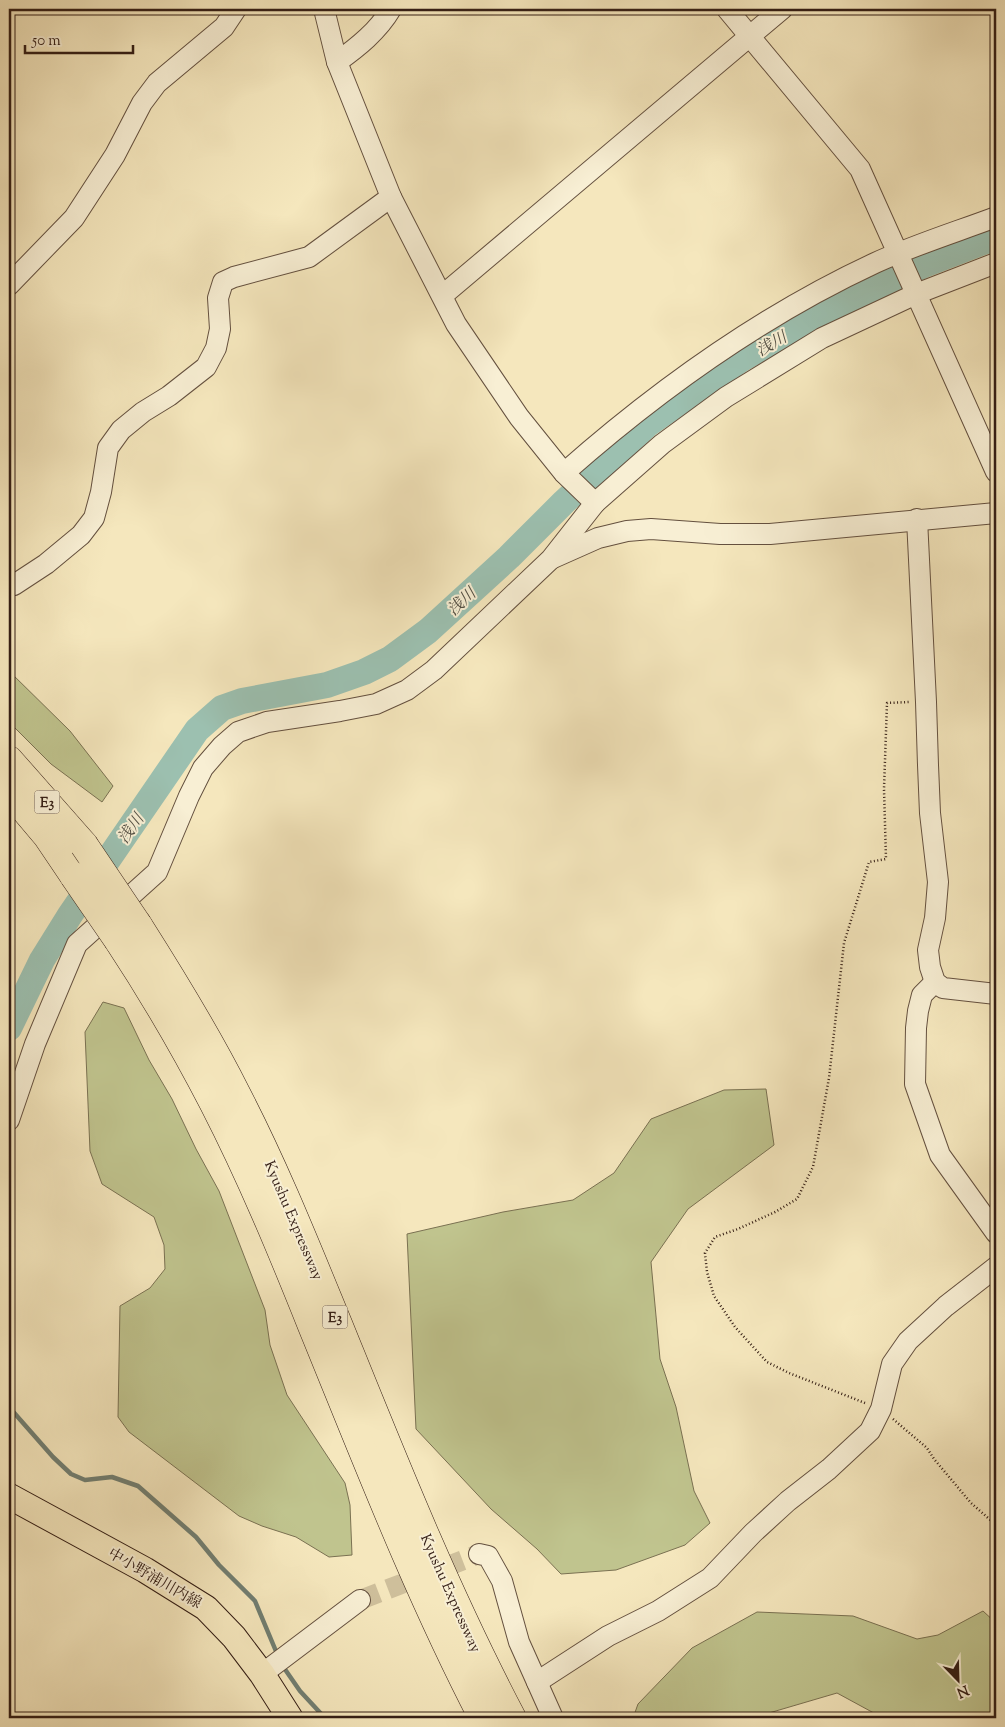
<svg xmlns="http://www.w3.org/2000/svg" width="1005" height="1727" font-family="'Sorts Mill Goudy','Noto Serif JP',serif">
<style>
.green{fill:#c0c48e;stroke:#7a7152}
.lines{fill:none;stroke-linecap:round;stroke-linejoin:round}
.stream{stroke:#727f72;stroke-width:4.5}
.river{stroke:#9cc0b0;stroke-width:26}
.minor-tunnel{stroke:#cebf9b;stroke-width:20;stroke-dasharray:20 10;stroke-linecap:butt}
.minor-casing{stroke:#64503f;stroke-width:22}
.major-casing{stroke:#341e15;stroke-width:27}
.highway-casing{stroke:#341e15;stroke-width:29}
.path{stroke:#341e15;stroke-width:2.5;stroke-dasharray:1 2.5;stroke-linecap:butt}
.minor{stroke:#f8efd4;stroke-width:20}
.major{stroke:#f5e7bd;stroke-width:25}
.highway{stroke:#f5e7bd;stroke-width:28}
.highway-bridge-casing{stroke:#341e15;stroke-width:29;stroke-linecap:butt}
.highway-bridge{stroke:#f5e7bd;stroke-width:28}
.labels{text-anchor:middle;stroke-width:4;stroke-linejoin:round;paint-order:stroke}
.shield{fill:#f8efd4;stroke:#6f5d4e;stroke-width:1}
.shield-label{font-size:14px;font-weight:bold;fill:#341e15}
.street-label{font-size:15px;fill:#341e15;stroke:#f8efd4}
.water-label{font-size:16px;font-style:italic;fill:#534f44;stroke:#f8efd4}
</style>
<rect width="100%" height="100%" fill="#f5e7bd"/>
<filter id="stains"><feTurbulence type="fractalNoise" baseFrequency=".004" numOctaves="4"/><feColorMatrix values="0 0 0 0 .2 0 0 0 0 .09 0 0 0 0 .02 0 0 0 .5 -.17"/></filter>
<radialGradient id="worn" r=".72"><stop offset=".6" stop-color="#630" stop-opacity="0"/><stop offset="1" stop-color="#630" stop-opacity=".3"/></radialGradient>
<!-- green -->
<g class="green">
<polygon points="9,671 70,731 113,786 102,802 51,764 9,722"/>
<polygon points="103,1002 124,1008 149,1060 172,1099 196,1149 219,1191 265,1310 270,1345 287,1395 345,1483 350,1505 352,1555 329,1557 296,1537 262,1526 239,1516 129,1432 118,1417 120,1306 150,1288 165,1269 164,1245 154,1217 102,1184 90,1151 85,1032"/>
<polygon points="766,1089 774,1145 688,1209 651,1262 660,1359 676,1407 694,1491 710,1523 685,1545 616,1570 561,1574 537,1549 491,1509 416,1429 407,1234 503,1212 573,1200 614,1173 651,1119 724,1090"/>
<polygon points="983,1611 996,1623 996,1718 883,1718 837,1693 752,1718 633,1718 638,1704 692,1648 757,1612 853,1616 917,1639 938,1635"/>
</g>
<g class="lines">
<!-- stream -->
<g class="stream">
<polyline points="9,1407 53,1457 71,1474 85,1480 112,1477 138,1486 196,1537 219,1565 255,1601 278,1656"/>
<polyline points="282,1665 300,1691 325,1718"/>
</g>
<!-- river -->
<polyline class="river" points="9,1028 42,960 70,915 197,730 222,708 242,701 327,685 364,672 390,659 428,631 509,557 564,502 648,424 740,360 819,315 926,264 996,237"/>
<!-- minor-tunnel -->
<polyline class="minor-tunnel" points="360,1600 479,1554"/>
<defs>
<g id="minor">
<polyline points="324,9 337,62 391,197 456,324 519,417 564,473 595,503"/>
<polyline points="727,9 860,169 996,472"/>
<path d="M337,62C358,47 378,31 391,9"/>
<polyline points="9,285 74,218 115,155 142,103 157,83 224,27 236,9"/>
<polyline points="443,295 782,9"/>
<path d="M564,473C658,390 761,316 875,263C914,245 956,232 996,217"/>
<polyline points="917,519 926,702 928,765 930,813 938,882 935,918 928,950 930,967 935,982 943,988 996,994"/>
<polyline points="553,558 598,538 627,531 651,529 720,534 770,534 996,513"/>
<polyline points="9,582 14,585 46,564 81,535 94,518 101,492 108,448 121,430 143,412 169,396 206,367 216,348 220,329 218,298 223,282 234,277 309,257 391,197"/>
<polyline points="935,982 922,995 918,1011 916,1028 915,1084 940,1155 996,1233"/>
<polyline points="9,1120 35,1044 77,944 157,872 189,796 203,768 222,746 238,732 267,722 340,711 376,704 407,690 434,670 551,559 595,503 662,444 726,397 822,338 916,294 996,263"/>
<polyline points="479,1554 488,1556 502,1581 519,1642 553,1718"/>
<polyline points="262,1674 360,1600"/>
<polyline points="537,1682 608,1636 658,1611 710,1578 753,1533 788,1501 829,1469 870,1431 881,1409 892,1364 908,1341 946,1306 996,1267"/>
</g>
<polyline id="major" points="9,1496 145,1570 206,1608 234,1637 262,1674 290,1718"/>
<g id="highway">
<polyline points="9,760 84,845"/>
<polyline points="9,791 47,836 74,876"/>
<path d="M138,925C173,980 207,1035 236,1093C276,1170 308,1251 341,1331C394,1462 446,1593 512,1718"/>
<path d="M118,940C153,993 185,1048 214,1104C251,1176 282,1251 312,1326C366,1458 417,1591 483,1718"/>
</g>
</defs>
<!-- minor casing -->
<use href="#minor" class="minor-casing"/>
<!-- major casing -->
<use href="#major" class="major-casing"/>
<!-- highway casing -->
<use href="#highway" class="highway-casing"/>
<!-- path -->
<g class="path">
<polyline points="865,1403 789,1373 767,1362 735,1327 714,1296 707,1272 705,1253 715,1237 738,1229 775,1212 797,1199 813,1167 829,1078 844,943 869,862 886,859 884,789 887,703 910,702"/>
<polyline points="893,1419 927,1448 934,1459 971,1503 996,1525"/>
</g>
<!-- minor -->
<use href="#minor" class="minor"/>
<!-- major -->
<use href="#major" class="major"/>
<!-- highway -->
<use href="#highway" class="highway"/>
<defs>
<g id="highway-bridge">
<polyline points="84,845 138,925"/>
<polyline points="74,876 118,940"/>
</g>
</defs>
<!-- highway-bridge casing -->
<use href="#highway-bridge" class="highway-bridge-casing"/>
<!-- highway-bridge -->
<use href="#highway-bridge" class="highway-bridge"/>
</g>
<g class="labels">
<!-- shield labels -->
<g class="shield">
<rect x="34.5" y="790.5" width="25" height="23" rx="4"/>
<rect x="322.5" y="1305.5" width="25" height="23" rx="4"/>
</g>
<g class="shield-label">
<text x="47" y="807">E3</text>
<text x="335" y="1322">E3</text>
</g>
<!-- street labels -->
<g class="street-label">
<text transform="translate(294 1220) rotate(67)" y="5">Kyushu Expressway</text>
<text transform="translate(155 1578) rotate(30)" y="5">中小野浦川内線</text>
<text transform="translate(451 1593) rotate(66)" y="5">Kyushu Expressway</text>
</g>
<!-- water labels -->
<g class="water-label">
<text transform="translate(771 343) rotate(-30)" y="6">浅川</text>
<text transform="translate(461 601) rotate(-43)" y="6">浅川</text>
<text transform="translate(130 828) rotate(-55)" y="6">浅川</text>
</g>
</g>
<!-- margin -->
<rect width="1005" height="1727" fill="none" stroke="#f5e7bd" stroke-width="30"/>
<rect x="10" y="10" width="985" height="1707" fill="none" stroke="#341e15" stroke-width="2.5"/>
<rect x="15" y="15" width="975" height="1697" fill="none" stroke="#341e15"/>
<!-- north arrow -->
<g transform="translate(958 1680) rotate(157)" stroke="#f8efd4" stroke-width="4" paint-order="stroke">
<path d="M0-4L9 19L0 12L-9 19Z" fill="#341e15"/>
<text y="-8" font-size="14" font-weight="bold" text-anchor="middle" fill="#341e15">N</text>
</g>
<!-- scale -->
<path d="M25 45v8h108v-8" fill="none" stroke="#341e15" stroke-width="2.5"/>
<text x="32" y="45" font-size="15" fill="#341e15" stroke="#f8efd4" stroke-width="4" paint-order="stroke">50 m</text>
<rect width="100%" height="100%" filter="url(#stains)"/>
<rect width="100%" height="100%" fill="url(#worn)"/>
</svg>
